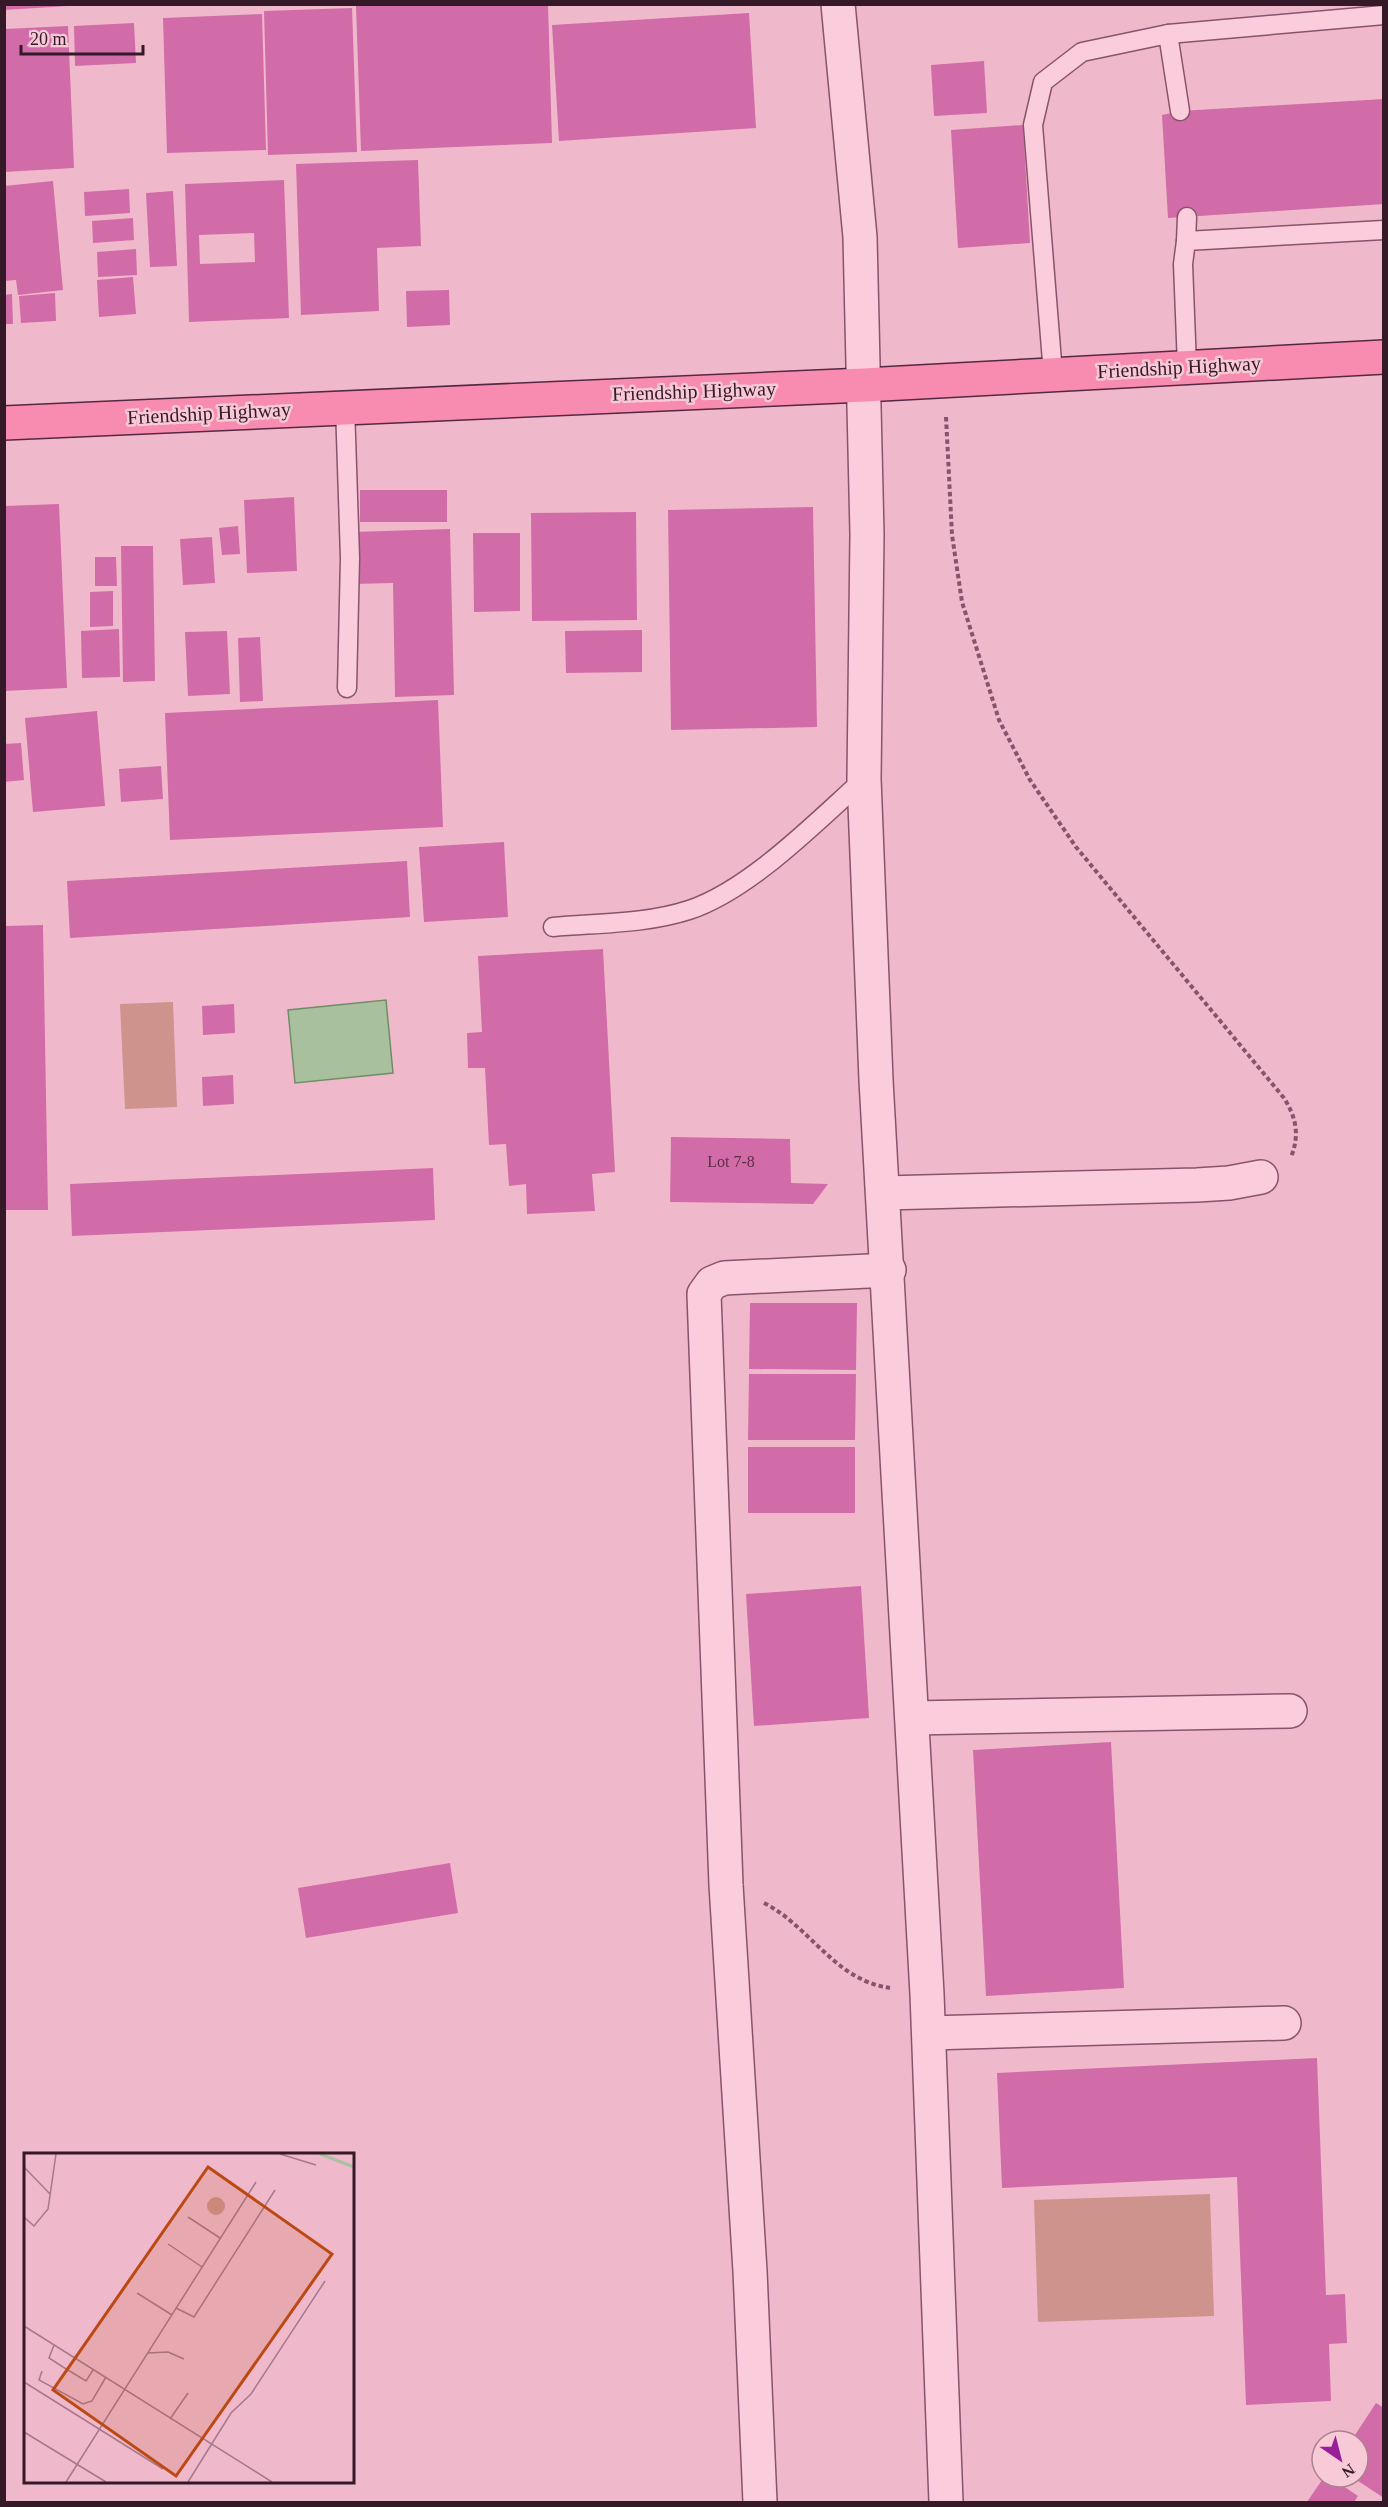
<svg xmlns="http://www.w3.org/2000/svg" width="1388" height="2507" font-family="Georgia,serif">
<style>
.green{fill:#cf938d}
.water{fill:#a9c09e;stroke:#708e66;stroke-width:1.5}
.building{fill:#d26ca9;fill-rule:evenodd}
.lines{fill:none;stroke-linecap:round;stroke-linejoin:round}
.service-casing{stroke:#88536d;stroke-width:21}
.minor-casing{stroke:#88536d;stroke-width:36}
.primary-casing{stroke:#542841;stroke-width:36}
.path{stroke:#88536d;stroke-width:4;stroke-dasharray:4.5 3;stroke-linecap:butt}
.service{stroke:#fbccdb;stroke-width:18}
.minor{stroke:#fbccdb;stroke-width:33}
.primary{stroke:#f88cb0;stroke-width:33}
.labels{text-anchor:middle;stroke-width:5;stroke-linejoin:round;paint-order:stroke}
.number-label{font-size:16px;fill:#5c2e48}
.street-label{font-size:20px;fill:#351928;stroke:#f8c9d7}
.inset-river{fill:none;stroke:#a9c09e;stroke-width:3}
.inset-road{fill:none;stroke:#a5798a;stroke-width:1.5}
.view{fill:#bb4913;fill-opacity:0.15;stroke:#bb4913;stroke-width:3}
.inset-edge{fill:none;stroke:#351928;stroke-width:3}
</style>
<rect width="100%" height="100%" fill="#f0b9cb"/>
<!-- green -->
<g class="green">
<polygon points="173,1002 177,1107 125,1109 120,1004"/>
<polygon points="1210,2194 1214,2316 1038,2322 1034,2200"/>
</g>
<!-- water -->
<polygon class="water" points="386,1000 393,1073 295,1083 288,1010"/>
<!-- building -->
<g class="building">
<polygon points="4,4 68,4 68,6 4,10"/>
<polygon points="400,4 548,4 552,143 361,151 356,6"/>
<polygon points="352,8 357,152 268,155 264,11"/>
<polygon points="749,13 756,128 559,141 552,25"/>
<polygon points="262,14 266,150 167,153 163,18"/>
<polygon points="134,23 136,63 75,66 74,26"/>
<polygon points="68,26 74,168 4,172 4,29"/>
<polygon points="984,61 987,113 934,116 931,65"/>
<polygon points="1384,99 1384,204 1168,218 1162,115 1180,111"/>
<polygon points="1023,125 1030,243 958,248 951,130"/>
<polygon points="418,160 421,246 377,248 379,311 301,315 296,164"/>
<path d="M284,180L289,318L189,322L185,184ZM254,233L255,262L200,264L199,235Z"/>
<polygon points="53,181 63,290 18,295 16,280 4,281 4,186"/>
<polygon points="129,189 130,213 85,216 84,192"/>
<polygon points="173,191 177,266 150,267 146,193"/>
<polygon points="133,218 134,240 93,243 92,221"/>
<polygon points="136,249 137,275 98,277 97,252"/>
<polygon points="133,277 136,314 99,317 97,280"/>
<polygon points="449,290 450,325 407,327 406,291"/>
<polygon points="55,293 56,321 21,323 19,296"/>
<polygon points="12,294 13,324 4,324 4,295"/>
<rect x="360" y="490" width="87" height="32"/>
<polygon points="294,497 297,571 247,573 244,500"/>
<polygon points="59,504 67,688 4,691 4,506"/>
<polygon points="813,507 817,727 671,730 668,510"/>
<polygon points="636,512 637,620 532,621 531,513"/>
<polygon points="238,526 240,554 222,555 219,528"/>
<polygon points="450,529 454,695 395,697 393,583 353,584 352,532"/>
<polygon points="473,533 520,533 520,611 474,612"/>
<polygon points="212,537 215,583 183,585 180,539"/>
<polygon points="121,546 153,546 155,681 123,682"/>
<polygon points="95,557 116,557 117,586 95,586"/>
<polygon points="113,591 113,626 90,627 90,592"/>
<polygon points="119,629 120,677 82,678 81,631"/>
<polygon points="642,630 642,672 566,673 565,631"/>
<polygon points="227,631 230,694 188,696 185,632"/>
<polygon points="260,637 263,701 240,702 238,638"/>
<polygon points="438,700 443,827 170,840 165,713"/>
<polygon points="97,711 105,806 33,812 25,718"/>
<polygon points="21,743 24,780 4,782 4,744"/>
<polygon points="161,766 163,799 121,802 119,769"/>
<polygon points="504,842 508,917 424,922 419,847"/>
<polygon points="407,861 410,917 70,938 67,881"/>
<polygon points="43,925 48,1210 4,1210 4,926"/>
<polygon points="603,949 615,1172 592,1174 595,1211 527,1214 526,1184 509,1186 506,1144 489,1145 485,1068 468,1068 467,1033 482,1032 478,956"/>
<polygon points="234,1004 235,1033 203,1035 202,1006"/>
<polygon points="233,1075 234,1104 203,1106 202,1077"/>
<polygon points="671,1137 790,1139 791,1183 828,1184 813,1204 670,1202"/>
<polygon points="433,1168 435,1220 72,1236 70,1184"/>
<polygon points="750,1303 857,1303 856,1370 749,1369"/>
<polygon points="749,1374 856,1374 855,1440 748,1440"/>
<rect x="748" y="1447" width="107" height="66"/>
<polygon points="861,1586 869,1718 754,1726 746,1594"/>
<polygon points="1111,1742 1124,1988 986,1996 973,1750"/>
<polygon points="450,1863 458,1913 306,1938 298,1888"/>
<polygon points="1317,2058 1326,2295 1345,2294 1347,2343 1329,2344 1331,2401 1246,2405 1237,2177 1002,2188 997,2073"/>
<polygon points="1376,2403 1384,2408 1384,2498 1352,2477 1358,2477 1358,2441 1351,2441"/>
<polygon points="1324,2477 1330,2477 1358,2496 1354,2502 1307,2502"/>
</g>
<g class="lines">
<defs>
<g id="service">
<polyline points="1168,34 1180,111"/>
<polyline points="1186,241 1187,217"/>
<polyline points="1187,366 1183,264 1186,241 1384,230"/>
<polyline points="1053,374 1033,125 1043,82 1082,52 1168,34 1384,15"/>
<polyline points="345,406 350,558 347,688"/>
<path d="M553,927C598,923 646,924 689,910C750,890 817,821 864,779"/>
</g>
<g id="minor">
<polyline points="838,4 860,237 867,534 864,779 876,1080 927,1994 946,2502"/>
<polyline points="884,1193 1197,1185 1229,1183 1261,1177"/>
<polyline points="912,1718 1290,1711"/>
<polyline points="929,2033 1284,2023"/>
<polyline points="760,2502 750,2271 726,1885 704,1294 712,1283 724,1278 889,1270"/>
</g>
<polyline id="primary" points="4,423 864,385 1384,357"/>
</defs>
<!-- service casing -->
<use href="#service" class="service-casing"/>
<!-- minor casing -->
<use href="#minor" class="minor-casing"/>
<!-- primary casing -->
<use href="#primary" class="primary-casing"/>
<!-- path -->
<g class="path">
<path d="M946,417L952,535L962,602L999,720L1030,780L1076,847L1284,1098C1296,1117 1300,1135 1291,1157"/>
<path d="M764,1903C810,1926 834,1980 890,1988"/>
</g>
<!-- service -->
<use href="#service" class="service"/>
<!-- minor -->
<use href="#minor" class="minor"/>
<!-- primary -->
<use href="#primary" class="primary"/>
</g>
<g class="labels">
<!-- number labels -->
<g class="number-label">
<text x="731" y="1167">Lot 7-8</text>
</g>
<!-- street labels -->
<g class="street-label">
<text transform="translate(1179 367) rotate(-3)" y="7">Friendship Highway</text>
<text transform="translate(694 391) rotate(-2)" y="7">Friendship Highway</text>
<text transform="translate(209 413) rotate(-3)" y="7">Friendship Highway</text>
</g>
</g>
<!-- overview -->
<g transform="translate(24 2153)">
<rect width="330" height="330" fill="#f0b9cb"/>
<path d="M183 53a9 9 0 1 1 18 0a9 9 0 1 1-18 0Z" fill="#cf938d"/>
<path class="inset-river" d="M296,1L330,14"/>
<path class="inset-road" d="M256,1L292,12M0,14L26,41M0,64L10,73L24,56L32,1M164,64L196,85M144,91L178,114M113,140L148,162M152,155L170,164L251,37M0,173L248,329M30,192L25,205L39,214L62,228L69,217M124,200L144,199L160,206M18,218L15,227L59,251L68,248L82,224M0,229L139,316M146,266L164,240M0,279L82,329M42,329L232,29M164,329L207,260L227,241L301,128"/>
<path class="view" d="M184,14L308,101L152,323L29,237Z"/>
<rect width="330" height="330" class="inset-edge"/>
</g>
<!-- border -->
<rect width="1388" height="2507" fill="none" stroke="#351928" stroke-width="12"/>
<!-- north arrow -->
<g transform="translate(1340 2459) rotate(145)"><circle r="28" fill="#f8c9d7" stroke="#aa8391" stroke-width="1.5"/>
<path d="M0-4.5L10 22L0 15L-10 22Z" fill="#971f9a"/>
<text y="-9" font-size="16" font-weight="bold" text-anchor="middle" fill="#351928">N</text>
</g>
<!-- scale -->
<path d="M21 45v9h122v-9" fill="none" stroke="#351928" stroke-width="3"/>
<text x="30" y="45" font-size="18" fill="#351928" stroke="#f8c9d7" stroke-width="4.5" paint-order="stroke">20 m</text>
</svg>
